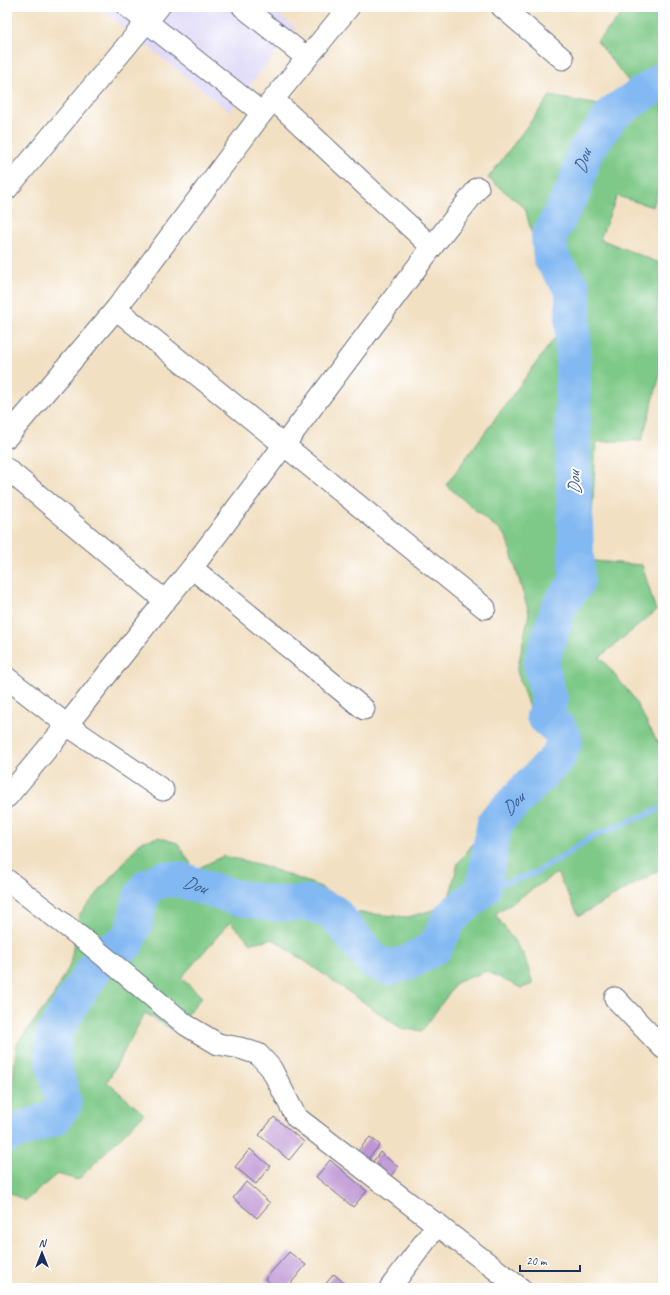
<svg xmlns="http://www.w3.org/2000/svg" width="670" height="1295" font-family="Caveat,sans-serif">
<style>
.built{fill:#dcd5f6}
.green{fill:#7ec987;stroke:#4c7c72}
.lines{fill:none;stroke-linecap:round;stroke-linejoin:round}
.stream{stroke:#83b9f2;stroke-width:6}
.river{stroke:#83b9f2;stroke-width:36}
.building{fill:#be96d4}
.street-casing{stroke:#666d81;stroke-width:23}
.street{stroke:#fff;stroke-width:21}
.labels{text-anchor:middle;stroke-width:4;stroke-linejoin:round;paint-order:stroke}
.water-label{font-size:18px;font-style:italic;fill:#3a588a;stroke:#fff}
</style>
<rect width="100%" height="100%" fill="#fff"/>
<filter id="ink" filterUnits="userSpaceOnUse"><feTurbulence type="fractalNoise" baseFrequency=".025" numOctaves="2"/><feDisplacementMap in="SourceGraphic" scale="8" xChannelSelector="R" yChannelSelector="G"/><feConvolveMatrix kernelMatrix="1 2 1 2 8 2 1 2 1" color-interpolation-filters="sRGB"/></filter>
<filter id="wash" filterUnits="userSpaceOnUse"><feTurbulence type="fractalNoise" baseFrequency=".012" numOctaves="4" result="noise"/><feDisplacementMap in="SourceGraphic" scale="16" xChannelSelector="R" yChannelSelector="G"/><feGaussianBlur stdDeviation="0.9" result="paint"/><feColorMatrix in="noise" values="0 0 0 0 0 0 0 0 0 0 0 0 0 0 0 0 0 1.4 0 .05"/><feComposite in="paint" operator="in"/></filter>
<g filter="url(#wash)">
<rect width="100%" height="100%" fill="#f2e0c2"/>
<!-- built -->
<polygon class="built" points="98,7 269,7 296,28 229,111"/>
<!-- green -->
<polygon class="green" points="629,7 663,7 663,174 653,207 617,196 600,239 662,264 657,314 663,319 663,364 642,440 596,442 592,520 581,522 582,560 642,565 656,611 600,657 632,696 657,741 663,740 663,868 579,916 557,873 495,914 524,955 533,984 521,988 486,971 457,982 422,1031 402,1029 273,939 251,943 230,922 181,978 202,997 173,1030 145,1013 107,1082 144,1114 78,1180 57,1174 25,1201 7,1191 7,1087 13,1083 16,1045 54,995 70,965 79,915 141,842 158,837 177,843 195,870 223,856 262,865 321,887 349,912 408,917 447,906 458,863 556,737 529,708 517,671 529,613 506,536 446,485 559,332 562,298 535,246 525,208 488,178 550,96 610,107 636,91 597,41"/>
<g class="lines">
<!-- stream -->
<polyline class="stream" points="483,889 533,874 562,857 591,837 663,808"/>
<!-- river -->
<path class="river" id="s1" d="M7,1135L54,1118L64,1104L53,1061V1036L70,1006L106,951L126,944L135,923L141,897L147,887L162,879L181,880L233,897L275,904L309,903L333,912L373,961L389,968L409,962L435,947L451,917L483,889L495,822L558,757L565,740L560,730L544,716L550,700L541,664L559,606L577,582L573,466V289L551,258L549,236L575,187L585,152L613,113L663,80"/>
</g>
<g id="blocks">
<!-- building -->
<g class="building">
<polygon points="274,1117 304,1142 289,1160 259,1135"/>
<polygon points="370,1137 380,1145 367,1160 357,1152"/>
<polygon points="250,1149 270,1166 256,1184 235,1167"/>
<polygon points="380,1152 398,1167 390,1177 372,1163"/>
<polygon points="330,1160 367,1191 353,1207 316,1177"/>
<polygon points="246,1182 270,1203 257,1218 233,1198"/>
<polygon points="289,1252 306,1265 287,1288 276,1288 265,1279"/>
<polygon points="334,1274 350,1288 322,1288"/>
</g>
</g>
</g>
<g filter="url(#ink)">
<use href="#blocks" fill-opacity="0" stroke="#666d81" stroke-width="1"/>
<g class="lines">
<defs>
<g id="street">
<polyline points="128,7 262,113"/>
<polyline points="243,7 307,58"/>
<polyline points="502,7 563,59"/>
<polyline points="274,100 432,247"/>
<polyline points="7,189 159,7"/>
<polyline points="116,309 485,608"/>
<polyline points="7,437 116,309 262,113 349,7"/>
<polyline points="7,469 165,601"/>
<polyline points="192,568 364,709"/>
<polyline points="7,678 67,725 163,790"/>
<polyline points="7,797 67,725 165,601 192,568 432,247 478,188"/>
<polyline points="7,880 87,942 186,1025 218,1044 240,1048 258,1054 271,1068 296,1117 520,1288"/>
<polyline points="615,998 663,1048"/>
<polyline points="390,1288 438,1224"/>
</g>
</defs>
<!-- street casing -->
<use href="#street" class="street-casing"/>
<!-- street -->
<use href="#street" class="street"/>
</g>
</g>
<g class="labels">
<!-- water labels -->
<g class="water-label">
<text dy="6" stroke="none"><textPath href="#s1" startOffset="1510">Dou</textPath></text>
<text transform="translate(574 483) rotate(-92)" y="6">Dou</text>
<text dy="6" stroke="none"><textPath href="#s1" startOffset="814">Dou</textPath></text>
<text dy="6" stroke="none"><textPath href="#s1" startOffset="370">Dou</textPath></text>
</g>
</g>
<!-- margin -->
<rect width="670" height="1295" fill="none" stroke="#fff" stroke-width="24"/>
<!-- north arrow -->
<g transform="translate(42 1253)" stroke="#ffffff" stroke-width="3" paint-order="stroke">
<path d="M0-3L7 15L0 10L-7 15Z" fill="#1b2f5e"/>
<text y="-6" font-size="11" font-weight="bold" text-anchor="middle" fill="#1b2f5e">N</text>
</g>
<!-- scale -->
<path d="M520 1265v6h60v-6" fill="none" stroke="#1b2f5e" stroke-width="2"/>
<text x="526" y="1265" font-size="12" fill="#1b2f5e" stroke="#ffffff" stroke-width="3" paint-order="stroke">20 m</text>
</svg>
